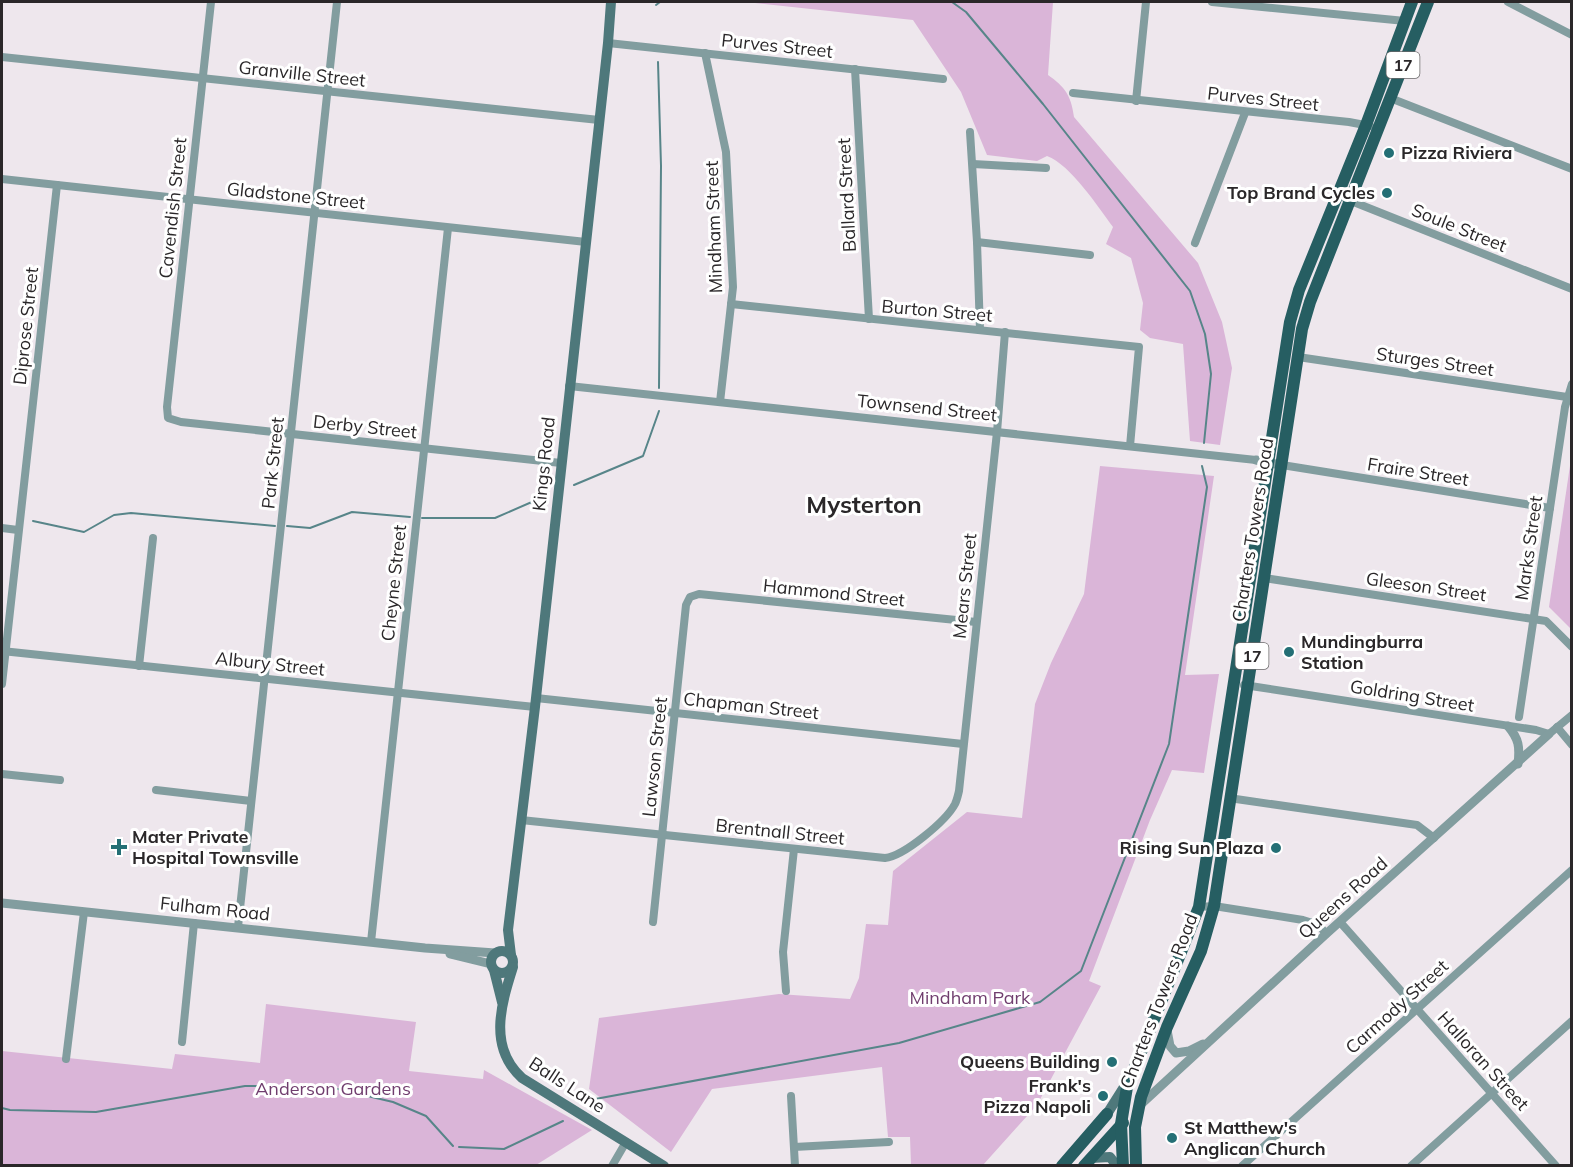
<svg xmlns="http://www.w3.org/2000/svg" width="1573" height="1167" font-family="Mulish,sans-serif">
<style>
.green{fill:#dab5d8}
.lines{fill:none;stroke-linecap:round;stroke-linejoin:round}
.stream{stroke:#578589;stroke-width:2}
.minor{stroke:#829d9f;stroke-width:8}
.tertiary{stroke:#829d9f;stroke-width:9}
.secondary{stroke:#4e787b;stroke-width:10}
.primary{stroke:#265e62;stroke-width:12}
.poi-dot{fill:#246f75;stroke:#fff;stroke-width:2}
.labels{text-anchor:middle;stroke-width:6;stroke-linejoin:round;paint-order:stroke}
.shield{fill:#fff;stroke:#6a6869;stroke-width:1.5}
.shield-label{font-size:16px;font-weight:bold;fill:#2a2729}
.street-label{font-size:18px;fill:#2a2729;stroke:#fff}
.poi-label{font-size:18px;font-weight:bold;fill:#2a2729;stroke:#fff;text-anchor:start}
.park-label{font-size:18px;fill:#703d6e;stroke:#fff}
.district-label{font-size:24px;font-weight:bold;fill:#2a2729;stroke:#fff}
</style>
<rect width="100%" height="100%" fill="#eee7ed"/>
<!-- green -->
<g class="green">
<path d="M746,2H1053L1048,75C1065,87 1071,95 1074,117L1198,263L1222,322L1232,368L1220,445L1190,441L1183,344L1150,338L1140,330L1143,303L1131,258L1106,244L1113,227C1098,207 1071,165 1047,156L1037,161L987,155L961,92L913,20Z"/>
<polygon points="1571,459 1571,629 1549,607"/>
<polygon points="1100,466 1214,476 1185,675 1219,674 1204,773 1172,770 1150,820 1089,981 1101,986 1037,1105 983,1165 911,1165 910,1137 888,1137 882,1067 712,1089 671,1152 589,1089 599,1018 779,994 850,999 859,978 866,924 888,925 893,871 967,812 1022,818 1035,704 1051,663 1084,594"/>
<polygon points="266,1004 416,1022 409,1071 483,1079 484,1070 592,1130 536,1165 2,1166 2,1051 172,1069 175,1054 260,1063"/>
</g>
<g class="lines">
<!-- stream -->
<g class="stream">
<polyline points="952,2 966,12 1043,104 1190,291 1205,334 1211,374 1204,443"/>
<polyline points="656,5 660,2"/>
<polyline points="658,62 661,166 659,388"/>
<polyline points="574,485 643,456 659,411"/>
<polyline points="422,518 495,518 541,498"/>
<polyline points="33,521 84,532 114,515 131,513 275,526"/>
<polyline points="287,526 310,528 352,512 410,517"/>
<polyline points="579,1102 899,1043 1040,1002 1081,971 1169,744 1207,487 1202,466"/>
<polyline points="2,1108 10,1110 96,1112 245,1086 325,1086 393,1102 426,1116 453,1146"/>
<polyline points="459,1147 504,1149 563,1121"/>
</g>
<!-- minor -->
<g class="minor">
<polyline points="211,2 167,407 168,418 181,422 561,463"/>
<polyline points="1212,2 1405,21"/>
<polyline points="1508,2 1572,35"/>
<polyline points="608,43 943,79"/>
<polyline points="705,53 726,152 733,287 720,402"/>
<polyline points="2,57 599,120"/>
<polyline points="855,69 869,319"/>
<polyline points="1073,93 1349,122 1370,126"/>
<polyline points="1390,98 1572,169"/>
<polyline points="1136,101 1146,2"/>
<polyline points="970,132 977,242 980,330"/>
<polyline points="973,164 1046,168"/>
<polyline points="2,179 586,242"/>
<polyline points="1346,199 1572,289"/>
<polyline points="977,242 1090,255"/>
<polyline points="1195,243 1245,113"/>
<polyline points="731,304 1139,347 1130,446"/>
<polyline points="1298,357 1567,397"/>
<polyline points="569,386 1256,460"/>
<polyline points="1282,465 1550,508"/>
<polyline points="2,528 18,530"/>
<polyline points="1264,578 1546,621 1572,647"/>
<polyline points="2,651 535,707"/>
<polyline points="139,666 153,538"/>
<polyline points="2,684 57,185"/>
<polyline points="1244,685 1536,730 1549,734 1572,715"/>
<polyline points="536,698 963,744"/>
<polyline points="1519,717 1565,407 1572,384"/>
<polyline points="1557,727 1572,745"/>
<polyline points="2,774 60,780"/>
<polyline points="156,790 251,801"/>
<polyline points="1229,798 1417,825 1434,838"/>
<path d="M521,820L885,858C904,856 946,821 955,804C957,800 958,795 959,791L997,432L1005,332"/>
<polyline points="1199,907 1214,906 1303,920 1319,925 1326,934"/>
<polyline points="653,922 686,605 690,597 699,594 976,622"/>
<polyline points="1340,922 1556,1166"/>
<polyline points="238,927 337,2"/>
<polyline points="371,942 448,228"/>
<polyline points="786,991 783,952 794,849"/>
<polyline points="182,1042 194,923"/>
<polyline points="66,1059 84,912"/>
<polyline points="791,1096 795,1166"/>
<polyline points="794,1147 889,1142"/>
<polyline points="612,1166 626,1142"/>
<polyline points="1242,1166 1572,870"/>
<polyline points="1411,1166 1572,1021"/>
</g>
<!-- tertiary -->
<g class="tertiary">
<polyline points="1256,460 1275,464"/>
<path d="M1508,726C1519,739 1520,747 1518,764"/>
<polyline points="2,903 425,948 495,953"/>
<polyline points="450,954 491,964"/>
<polyline points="1167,1030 1170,1046 1176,1053 1189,1051 1203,1044"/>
<polyline points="1138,1107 1326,934 1549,734"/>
</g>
<!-- secondary -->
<g class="secondary">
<circle cx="502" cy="962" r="11"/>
<polyline points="511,955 508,930 535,707 608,43 611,2"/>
<path d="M513,967C501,1005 488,1047 522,1078L664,1166"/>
<polyline points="494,970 502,1002"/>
<polyline points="1107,1114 1126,1084"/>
<polyline points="1091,1158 1110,1157 1117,1166"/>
</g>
<!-- primary -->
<g class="primary">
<polyline points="1062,1166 1107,1114"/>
<polyline points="1084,1166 1123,1123"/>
<polyline points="1123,1166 1121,1124 1127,1087 1199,907 1290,322 1299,290 1366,125 1412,2"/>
<polyline points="1136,1166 1135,1127 1141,1097 1167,1027 1201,951 1214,906 1302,329 1310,302 1428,2"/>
</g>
</g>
<!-- markers -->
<g class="poi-dot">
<circle cx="1389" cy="153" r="6"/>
<circle cx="1387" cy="193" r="6"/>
<circle cx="1289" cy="652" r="6"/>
<path d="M116 838h6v6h6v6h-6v6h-6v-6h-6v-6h6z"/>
<circle cx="1276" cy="848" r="6"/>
<circle cx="1112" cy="1062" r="6"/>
<circle cx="1103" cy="1096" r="6"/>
<circle cx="1172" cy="1138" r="6"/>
</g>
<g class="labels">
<!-- shield labels -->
<g class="shield">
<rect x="1386.5" y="52" width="33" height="26" rx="4.5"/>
<rect x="1235.5" y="643" width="33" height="26" rx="4.5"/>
</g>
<g class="shield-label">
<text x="1403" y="71">17</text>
<text x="1252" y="662">17</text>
</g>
<!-- street labels -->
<g class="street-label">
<text transform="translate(777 46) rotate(6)" y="6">Purves Street</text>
<text transform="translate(302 74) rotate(6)" y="6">Granville Street</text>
<text transform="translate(1263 99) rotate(6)" y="6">Purves Street</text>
<text transform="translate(847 195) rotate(-93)" y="6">Ballard Street</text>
<text transform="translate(296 196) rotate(6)" y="6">Gladstone Street</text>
<text transform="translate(173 208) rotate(-84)" y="6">Cavendish Street</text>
<text transform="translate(714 227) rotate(-92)" y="6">Mindham Street</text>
<text transform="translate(1459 228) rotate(22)" y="6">Soule Street</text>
<text transform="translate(937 311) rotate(5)" y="6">Burton Street</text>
<text transform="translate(26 326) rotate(-84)" y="6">Diprose Street</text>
<text transform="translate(1435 362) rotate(8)" y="6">Sturges Street</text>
<text transform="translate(927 408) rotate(6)" y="6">Townsend Street</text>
<text transform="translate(365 427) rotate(6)" y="6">Derby Street</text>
<text transform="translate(273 463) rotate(-84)" y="6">Park Street</text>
<text transform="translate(544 464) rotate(-84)" y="6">Kings Road</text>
<text transform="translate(1418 472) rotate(9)" y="6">Fraire Street</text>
<text transform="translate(1253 530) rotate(-81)" y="6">Charters Towers Road</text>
<text transform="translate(1529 548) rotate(-82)" y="6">Marks Street</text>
<text transform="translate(394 583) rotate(-84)" y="6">Cheyne Street</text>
<text transform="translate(965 586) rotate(-84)" y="6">Mears Street</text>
<text transform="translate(1426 587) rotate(8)" y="6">Gleeson Street</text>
<text transform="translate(834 593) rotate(6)" y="6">Hammond Street</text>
<text transform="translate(270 664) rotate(6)" y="6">Albury Street</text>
<text transform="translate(1412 696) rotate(9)" y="6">Goldring Street</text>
<text transform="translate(751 706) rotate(6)" y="6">Chapman Street</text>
<text transform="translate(655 757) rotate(-84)" y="6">Lawson Street</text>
<text transform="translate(780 832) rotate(6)" y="6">Brentnall Street</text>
<text transform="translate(1343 898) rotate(-42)" y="6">Queens Road</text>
<text transform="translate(215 909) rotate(6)" y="6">Fulham Road</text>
<text transform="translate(1159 1001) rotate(-69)" y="6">Charters Towers Road</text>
<text transform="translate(1397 1007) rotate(-42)" y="6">Carmody Street</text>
<text transform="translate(1483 1061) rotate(48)" y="6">Halloran Street</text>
<text transform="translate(567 1085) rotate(33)" y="6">Balls Lane</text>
</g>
<!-- poi labels -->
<g class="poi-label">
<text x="1401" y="159">Pizza Riviera</text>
<text x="1375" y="199" text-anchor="end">Top Brand Cycles</text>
<text x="1301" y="648">Mundingburra<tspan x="1301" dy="21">Station</tspan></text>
<text x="132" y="843">Mater Private<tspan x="132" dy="21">Hospital Townsville</tspan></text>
<text x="1264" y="854" text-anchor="end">Rising Sun Plaza</text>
<text x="1100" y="1068" text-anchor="end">Queens Building</text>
<text x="1091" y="1092" text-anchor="end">Frank's<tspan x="1091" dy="21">Pizza Napoli</tspan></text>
<text x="1184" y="1134">St Matthew's<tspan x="1184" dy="21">Anglican Church</tspan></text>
</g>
<!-- park labels -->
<g class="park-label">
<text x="970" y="1004">Mindham Park</text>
<text x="333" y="1095">Anderson Gardens</text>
</g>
<!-- district labels -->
<g class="district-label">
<text x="864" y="513">Mysterton</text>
</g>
</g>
<!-- border -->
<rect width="1573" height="1167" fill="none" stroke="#2a2729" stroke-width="6"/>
</svg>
